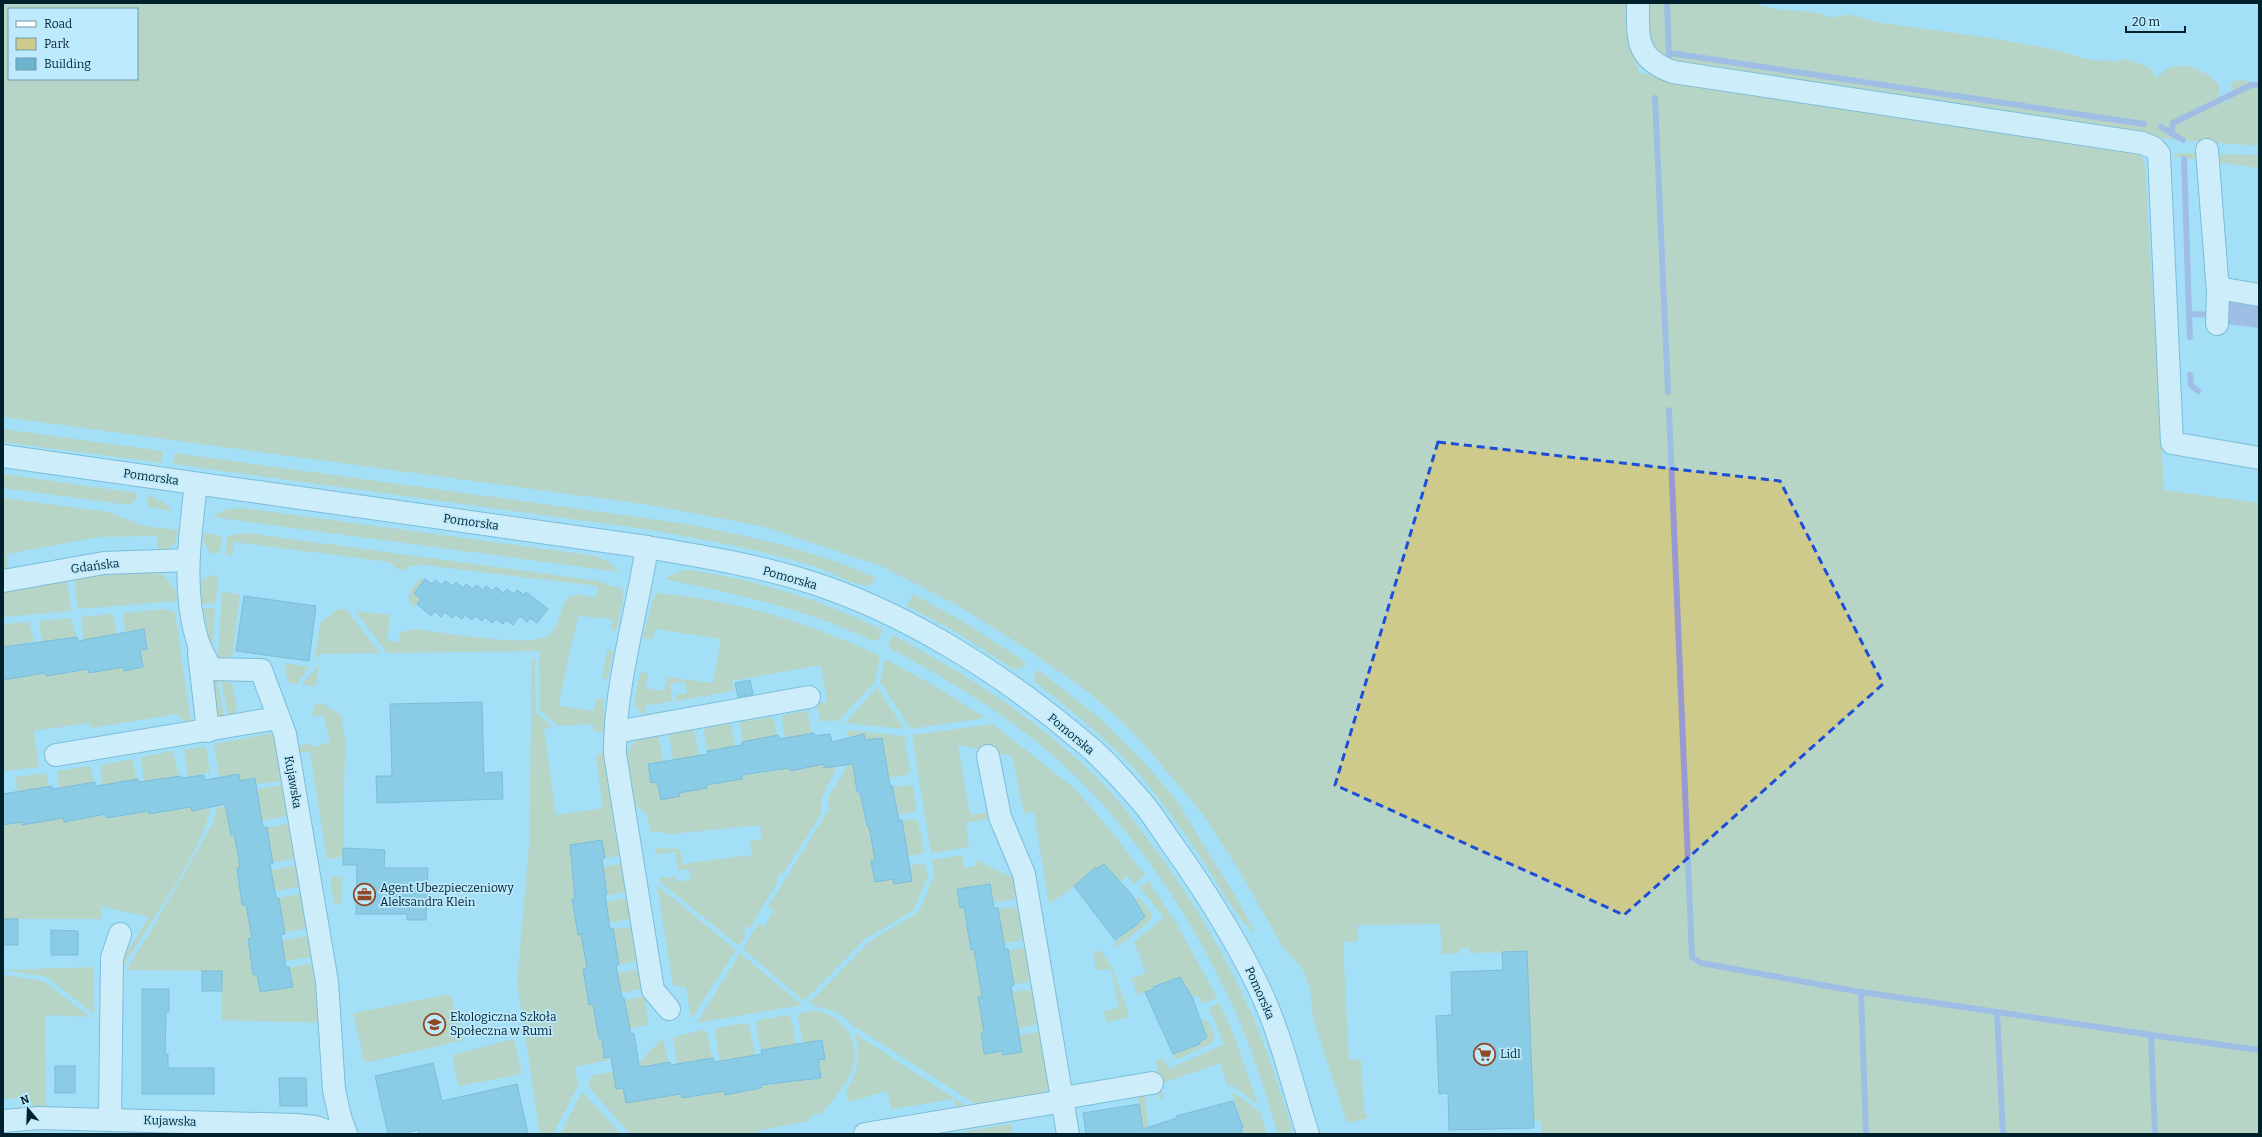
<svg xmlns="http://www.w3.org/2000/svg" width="2262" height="1137" font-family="Bitter,serif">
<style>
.green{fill:#ceca8b;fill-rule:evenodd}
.water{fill:#9a98d1}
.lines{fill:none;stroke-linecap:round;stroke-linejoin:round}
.stream{stroke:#9a98d1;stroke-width:6}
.building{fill:#6cb3d0;stroke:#4996b3}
.minor-casing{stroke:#4895b2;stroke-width:24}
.major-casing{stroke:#4895b2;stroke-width:24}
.minor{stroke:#fff;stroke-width:22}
.major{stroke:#fff;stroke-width:22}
.marked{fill:none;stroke:#1d4ed8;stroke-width:3;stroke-dasharray:8 5;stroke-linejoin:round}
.labels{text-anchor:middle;stroke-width:3.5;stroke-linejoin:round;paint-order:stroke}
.street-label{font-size:12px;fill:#00212c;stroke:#beeafd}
.poi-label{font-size:12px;fill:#00212c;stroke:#beeafd;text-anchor:start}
</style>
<rect width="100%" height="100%" fill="#a4dff8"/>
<!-- green -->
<g class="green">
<path d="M3,3H1628L1631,36L1639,73L2084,144L2124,149L2140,154L2145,165L2164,490L2259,503V1134H1542L1541,1121H1534L1527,952L1470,953V948H1459V953L1442,954L1440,924L1358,925V941L1343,942L1349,1060H1361L1364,1110L1368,1118L1347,1123L1313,1018L1310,988L1302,968L1284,949L1243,877L1205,817L1160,763L1126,725L1087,691L1024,647L957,605L881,566L765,527L650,505L3,417ZM9,9H137V79H9Z"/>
<path d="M1645,3L1756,4L1774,9L1820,13L1832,18L1849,14L1875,22L1991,38L2053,49L2090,60L2118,61L2127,59L2146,66L2153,71L2154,77H2157C2161,75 2164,71 2167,69C2185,59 2207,72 2219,84L2220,102H2226L2231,97V84L2233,81L2243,80L2259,84V146L2169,139L1674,63L1652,48L1647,30Z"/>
<polygon points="2178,153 2259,155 2259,168 2171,156"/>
<polygon points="3,429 163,451 162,463 3,442"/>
<path d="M175,453L688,524C753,537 816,551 877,578L870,585C855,587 837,575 824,570C768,550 708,541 651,530L173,464Z"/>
<polygon points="3,474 137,493 136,500 129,505 3,488"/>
<polygon points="148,495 165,503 172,511 148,507"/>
<path d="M3,498L108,512L144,526L178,530C177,543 171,551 158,551L157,536L99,537L7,554L8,569H3Z"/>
<polygon points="243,508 596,556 612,564 619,572 212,517 227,509"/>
<polygon points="203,533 222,536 221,548 216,554 210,553 204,543"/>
<path d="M247,533L599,581L613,587L622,588L623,600L616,632L611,628L612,619L578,616L558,706L594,711L596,699L604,698V732L594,731L593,724L558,726L540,710L539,651L387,653L355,611L390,615L387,641L398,642L401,632L415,629C442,632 527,648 548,636C562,628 559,596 575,595C582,594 590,597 596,598L598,586L423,565H415L400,571L389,562L234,542L232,555H226L227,536Z"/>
<path d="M689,570C755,579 823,601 883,630L879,639L873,641C807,609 736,594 664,579L681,571Z"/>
<polygon points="146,572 164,575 175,590 178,601 78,609 74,578 100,573"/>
<path d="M218,575L216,603L202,604C200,586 196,576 218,575Z"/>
<polygon points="67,579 71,609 70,611 3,617 3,590"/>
<polygon points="420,579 425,579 414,593 421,599 414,608 408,597 412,588"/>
<polygon points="222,592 240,594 232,655 223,661 218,658"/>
<path d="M656,593C737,600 807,622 880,656L875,682L838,721H820L817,704L827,702L821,665L732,681L734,691L676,701L675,695L687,693L685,682L670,684L673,701L645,706L646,715L639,711L634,703L640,673H648L646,688L664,691L667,677L713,683L721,639L656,629L652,639H644L643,637L652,602Z"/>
<polygon points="913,594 964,622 1027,663 1020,669 1013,669 956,632 907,606"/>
<polygon points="203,608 215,608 212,653"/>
<polygon points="165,609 175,613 191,722 186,722 177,714 92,728 88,723 34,731 39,767 3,771 3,676 4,680 46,673 47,676 88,669 89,673 124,667 125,670 143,667 140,650 147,649 125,633 123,615 124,613"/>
<polygon points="338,609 347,610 380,653 320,654 315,660 320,623"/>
<polygon points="111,614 114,616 116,634 84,640 81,617"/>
<polygon points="71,618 76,637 42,643 39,621"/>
<polygon points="29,622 34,641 3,647 3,624"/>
<path d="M893,635C966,674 1039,720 1098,779C1116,796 1131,817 1146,837C1188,891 1223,950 1251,1013C1268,1051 1280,1091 1293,1131L1278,1134C1267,1099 1257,1064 1243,1030C1204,935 1137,830 1059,761C1010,717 950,680 891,649L888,644Z"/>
<polygon points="609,649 613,652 608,678 603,679 602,678 607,651"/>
<polygon points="532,659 535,659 536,713 553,727 544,728 556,815 603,808 596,758 598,754 603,752 619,854 618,856 605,858 602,840 570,845 575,898 572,899 578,935 581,934 587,968 583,969 589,1004 593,1004 599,1039 602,1039 604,1057 609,1057 609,1060 575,1067 578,1086 553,1134 540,1134 517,983 529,845"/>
<polygon points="885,659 940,689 985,718 911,729 880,682"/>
<polygon points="285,663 309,667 297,684 287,682"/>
<polygon points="319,664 316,687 302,684"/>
<path d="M1037,669L1102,720L1142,760L1175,798L1239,902L1255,932C1241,927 1209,869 1198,853C1179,826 1160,798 1138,773C1107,739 1071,710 1035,682L1034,678Z"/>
<polygon points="217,679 225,721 217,715 213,681"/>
<path d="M221,679L232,684C235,697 242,713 229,721Z"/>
<polygon points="877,687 904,729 845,723"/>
<polygon points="322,703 341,715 345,741 343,856 327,860 310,752 295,752 295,746 312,743 312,747 330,742 323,715 311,717 315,705"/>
<polygon points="806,711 808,713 812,733 785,738 782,718 783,715"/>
<polygon points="771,717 774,719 777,736 742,742 740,722"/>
<polygon points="728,723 731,725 735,746 707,751 704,730 705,727"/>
<polygon points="993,724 1075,789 1106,825 1145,875 1133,884 1127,876 1120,881 1104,864 1097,869 1096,868 1081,879 1082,881 1049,904 1034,812 1024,813 1012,756 958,745 970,815 988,812 989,819 966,823 969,847 931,853 912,735"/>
<polygon points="694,729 699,755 673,760 669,735 670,733"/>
<polygon points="847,730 904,736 910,771 907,775 888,778 865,740 865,734 848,737"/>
<polygon points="268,734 273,736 275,739 282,781 256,784 255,778 240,781 239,774 219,777 214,744"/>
<path d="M656,735L659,737L663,761L648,764L651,783L657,782L661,800L680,796L679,793L707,787V785L742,779V776L789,768L790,771L824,764L825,768L836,766V769L821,799V814L783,874L780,873L776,879L778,881L750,928L747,926L743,933L746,935L739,946L658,880L663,876L666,878L676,876L677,882L691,880L689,869L678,870L675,852L657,854L656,858L655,848L680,849L682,864L752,855L750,841L762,839L760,825L672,834L650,831L647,814L635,805C631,788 617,751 638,739C643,736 650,736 656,735Z"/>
<polygon points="203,747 206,748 210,772 188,777 184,750"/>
<polygon points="173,751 179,776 144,781 141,757"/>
<polygon points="132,759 137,779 102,785 100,765"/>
<polygon points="854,760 857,792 860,792 866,826 869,826 875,860 893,879 894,884 912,881 910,865 924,863 928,876 914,910 865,939 804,1001 743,949 758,923 764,927 773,911 768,907 829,809 828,798 850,761"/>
<polygon points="89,766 91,767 94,783 59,788 57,771"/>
<polygon points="46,773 49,786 17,792 16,777"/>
<polygon points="282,785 288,816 262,820 257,789"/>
<polygon points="910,785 913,787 916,808 915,812 898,814 892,787"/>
<polygon points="225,806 229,807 227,816 231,834 234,834 240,868 236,869 242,905 246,905 252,938 248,939 253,974 257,974 260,992 292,987 289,967 311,964 322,1023 222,1020 222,971 127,970 132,960 149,934 204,839 213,822 217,808"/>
<path d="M191,807L192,811L210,807C206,843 163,903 143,935C136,947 127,956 123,969H121C123,951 141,935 148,917L101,906V919H3V825L21,822L22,825L63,818L64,822L106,815L149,811L150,814Z"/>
<polygon points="915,819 918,822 924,851 922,854 908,856 902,821"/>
<polygon points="289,824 294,859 273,862 267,827"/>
<polygon points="962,855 964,868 976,866 975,862 982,860 983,864 1014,878 1017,895 1016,899 993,902 990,884 957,889 960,908 964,907 971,949 974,949 982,996 978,997 984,1032 981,1033 984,1053 1002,1051 1003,1055 1022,1052 1019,1035 1037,1032 1039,1034 1048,1082 1047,1090 1041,1094 977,1105 854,1026 837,1012 811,1005 811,1001 870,941 919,912 934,876 932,860"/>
<polygon points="620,864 622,866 626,889 625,892 605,896 607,894 603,867"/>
<polygon points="295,866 299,887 274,891 271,870"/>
<polygon points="330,877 342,877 341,904 334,903"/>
<polygon points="1148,881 1175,921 1217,997 1202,1004 1198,995 1191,998 1185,984 1171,979 1138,995 1131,979 1146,973 1134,942 1164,918 1140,887"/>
<polygon points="657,885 736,950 691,1019 686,987 673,985"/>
<polygon points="300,894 306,929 285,932 279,898"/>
<polygon points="625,898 628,900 631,917 629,919 609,923 606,902"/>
<polygon points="1139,898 1152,914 1151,920 1117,947 1114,943 1145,917 1134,900"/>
<polygon points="1016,907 1018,909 1023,937 1022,940 1004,943 998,909"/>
<polygon points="630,927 638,959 636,961 619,965 613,929"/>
<polygon points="307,936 311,957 285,961 282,941"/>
<polygon points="1023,948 1025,949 1030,979 1028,982 1014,984 1008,950"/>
<polygon points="1096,950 1102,952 1112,968 1128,1011 1127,1018 1106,1022 1104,1011 1119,1008 1111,969 1096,970 1094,953"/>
<polygon points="740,953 802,1005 697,1023"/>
<polygon points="94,967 94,1014 47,977 3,970"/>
<polygon points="637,970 640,971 642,987 641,989 621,993 617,973"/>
<polygon points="3,975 44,981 90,1017 45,1015 46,1108 35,1113 30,1098 3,1099"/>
<polygon points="1030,990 1032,991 1037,1022 1036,1025 1018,1028 1012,992"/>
<polygon points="450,994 464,1040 365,1063 353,1013"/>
<polygon points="643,997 645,999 648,1022 647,1025 630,1028 625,1000"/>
<polygon points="1219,1003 1234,1035 1258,1105 1232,1085 1228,1086 1220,1063 1160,1084 1164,1098 1160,1099 1156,1060 1163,1058 1169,1069 1224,1044 1209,1008"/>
<path d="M811,1011C840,1009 863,1043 852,1070C845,1086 833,1100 822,1113L809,1116V1121L757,1131L758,1134H630L588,1086L592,1075L613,1072L616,1089L623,1088L626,1103L681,1094L682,1098L724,1091L725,1095L761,1088V1085L821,1078L818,1060L825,1059L822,1040L803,1043L798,1017L799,1013Z"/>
<polygon points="788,1015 791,1018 796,1045 761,1050 756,1024 758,1020"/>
<polygon points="1201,1019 1208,1022 1215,1036 1212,1043 1176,1060 1173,1054 1200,1044 1199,1042 1207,1038"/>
<polygon points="746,1023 749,1025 755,1055 720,1061 715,1032 716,1028"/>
<polygon points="704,1030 707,1033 712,1058 677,1064 673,1037"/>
<path d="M854,1033L968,1107L956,1109L954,1099L891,1109L887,1091L849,1102L846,1091C859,1071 861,1055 854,1033Z"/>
<polygon points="514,1039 522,1074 458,1086 452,1055"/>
<polygon points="663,1039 669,1062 652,1065 643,1070 640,1062 660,1040"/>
<polygon points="1231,1091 1260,1112 1267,1134 1243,1134 1243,1127"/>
<polygon points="582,1092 621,1134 560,1134"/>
<polygon points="1137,1092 1145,1096 1149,1134 1144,1134"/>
<polygon points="1011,1124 1013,1134 966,1134 966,1131"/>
</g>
<!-- water -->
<polygon class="water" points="2228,302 2259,306 2259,328 2225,324"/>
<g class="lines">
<!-- stream -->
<g class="stream">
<polyline points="1667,3 1669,57"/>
<polyline points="1670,53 2144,124"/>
<polyline points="1655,98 1668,392"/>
<polyline points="2161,127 2183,140"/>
<polyline points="2171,133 2173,123 2251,85 2259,85"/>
<polyline points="2184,159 2189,314 2214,315"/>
<polyline points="2189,314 2190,337"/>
<polyline points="2190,375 2191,385 2198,391"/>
<polyline points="1669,410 1692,957 1701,963 1855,991 1997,1012 2003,1134"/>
<polyline points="1861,992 1866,1134"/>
<polyline points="1997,1012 2151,1035 2155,1134"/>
<polyline points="2151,1035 2259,1050"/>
</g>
</g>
<!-- building -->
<g class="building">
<polygon points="425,579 432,584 435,580 442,585 445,581 453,586 456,582 463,588 466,584 473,589 476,585 483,590 486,586 493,591 496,587 503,593 507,589 514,594 517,590 524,595 526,592 548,609 537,623 530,618 527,622 520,616 513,625 506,620 503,624 496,619 492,623 485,617 482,621 475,616 472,620 465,615 462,619 455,614 452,618 445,612 441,617 435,611 431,616 417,604 421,599 414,593"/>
<polygon points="244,596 316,606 309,661 236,651"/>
<polygon points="144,629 147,649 140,650 143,667 124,671 124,667 89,673 88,669 46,676 45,673 3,680 3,647 77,637 78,641"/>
<polygon points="750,680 753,694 738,697 735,683"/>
<polygon points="482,702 484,773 502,772 503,799 377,803 376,776 392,776 390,704"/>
<polygon points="814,733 815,736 830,734 832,742 864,734 865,740 882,738 890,786 892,785 899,820 902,820 912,881 894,884 893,879 875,882 871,861 875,860 869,826 867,826 860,792 857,792 853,764 824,768 824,764 790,771 789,768 742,775 742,779 706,785 707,788 679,793 680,796 661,800 657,782 651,783 648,764 708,754 707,751 742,745 742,742 778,735 779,739"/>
<polygon points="239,774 240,781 255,778 263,828 267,827 273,864 270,864 276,898 279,898 285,934 281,935 286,968 289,967 293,987 260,992 257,974 253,975 248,939 252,938 246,905 242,905 237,868 240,868 237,849 234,834 231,835 225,804 192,811 191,807 149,814 149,811 106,818 106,814 64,822 63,818 22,825 21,822 3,825 3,794 52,786 53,789 95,782 96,786 138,779 138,782 181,776 181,778 204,775 205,780"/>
<polygon points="602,840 605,858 602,859 607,894 605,894 610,929 613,928 619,965 616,965 622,998 624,998 631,1034 634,1033 639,1065 642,1067 670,1062 670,1065 713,1058 714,1062 762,1054 761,1050 822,1040 825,1059 818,1060 821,1078 761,1085 761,1088 725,1095 724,1091 682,1098 681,1094 626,1103 623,1088 616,1089 611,1057 604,1058 602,1039 599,1039 593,1004 589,1005 583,969 587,968 581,934 578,935 572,899 575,898 570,845"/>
<polygon points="343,848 385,850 384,868 428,868 426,920 407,920 407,914 356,914 357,865 343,865"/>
<polygon points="1104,864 1132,895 1145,917 1138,922 1139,923 1115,940 1074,886 1096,867 1097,869"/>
<polygon points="990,884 994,908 998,908 1005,949 1008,949 1014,985 1011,986 1022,1052 1003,1055 1002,1051 984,1054 981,1033 984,1032 978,997 982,996 974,949 971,950 964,907 960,908 957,889"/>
<rect x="3" y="919" width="15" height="26"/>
<polygon points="51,930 78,931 78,955 51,955"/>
<polygon points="1527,951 1534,1128 1449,1130 1448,1093 1439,1094 1436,1016 1452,1015 1451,972 1503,970 1502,952"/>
<rect x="202" y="971" width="20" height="20"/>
<polygon points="1180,977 1193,999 1207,1038 1199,1042 1200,1044 1173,1054 1145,992 1154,989 1153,987"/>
<polygon points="142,989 169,989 169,1012 166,1012 165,1054 168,1054 168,1068 214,1068 214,1094 142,1094"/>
<polygon points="433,1063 442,1101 517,1084 528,1134 419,1134 418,1130 402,1134 388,1134 375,1076"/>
<rect x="55" y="1066" width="20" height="27"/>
<polygon points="279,1078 306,1078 307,1106 280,1106"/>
<polygon points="1233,1101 1243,1127 1241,1128 1243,1134 1086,1134 1083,1113 1139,1104 1143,1129 1177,1118 1176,1116"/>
</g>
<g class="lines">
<defs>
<g id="minor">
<path d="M1638,3C1638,39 1635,58 1673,72L2142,143L2154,148L2159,154L2172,443L2259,458"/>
<polyline points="2207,150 2218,292 2217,324"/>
<polyline points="2218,288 2259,295"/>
<path d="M196,484C190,535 182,589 197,639C200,649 206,659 211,669L261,670L285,734L327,982L334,1090L340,1117L346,1134"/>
<path d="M647,547C637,612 614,689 615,754L653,990L669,1009"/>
<polyline points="3,581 104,563 188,560"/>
<polyline points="199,653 208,731"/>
<polyline points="616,732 809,697"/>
<polyline points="56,755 278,718"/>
<polyline points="988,756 1000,817 1024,874 1068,1134"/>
<polyline points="1063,1098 1152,1083"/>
<polyline points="110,1119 112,958 120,934"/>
<polyline points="3,1121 39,1118 296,1125 315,1127 335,1134"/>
<polyline points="865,1134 1064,1101"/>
</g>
<path id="major" d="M3,456L647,547C698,556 750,564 800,579C901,609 1002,673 1082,741C1104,758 1123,781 1142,802C1153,815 1162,830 1172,844C1204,889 1234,936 1258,986C1281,1033 1292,1085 1308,1134"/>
</defs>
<!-- minor casing -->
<use href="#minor" class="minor-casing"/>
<!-- major casing -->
<use href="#major" class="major-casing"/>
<!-- minor -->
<use href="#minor" class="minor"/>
<!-- major -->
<use href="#major" class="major"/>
</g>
<!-- marked area -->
<path d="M0 0H2262V1137H0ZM1438,442L1780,481L1883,684L1624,915L1335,785Z" fill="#a4dff8" fill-opacity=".55" fill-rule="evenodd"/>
<path class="marked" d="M1438,442L1780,481L1883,684L1624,915L1335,785Z"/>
<!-- icons -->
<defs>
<symbol id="office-ring" viewBox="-11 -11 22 22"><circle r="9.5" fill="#beeafd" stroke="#904925" stroke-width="1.5"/><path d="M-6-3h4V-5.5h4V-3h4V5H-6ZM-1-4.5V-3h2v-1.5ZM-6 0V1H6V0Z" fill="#904925"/></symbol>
<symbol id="school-ring" viewBox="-11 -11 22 22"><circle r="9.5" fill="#beeafd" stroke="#904925" stroke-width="1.5"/><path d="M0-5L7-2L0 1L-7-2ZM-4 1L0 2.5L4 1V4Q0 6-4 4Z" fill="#904925"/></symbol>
<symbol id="supermarket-ring" viewBox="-11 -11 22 22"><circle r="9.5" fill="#beeafd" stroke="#904925" stroke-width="1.5"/><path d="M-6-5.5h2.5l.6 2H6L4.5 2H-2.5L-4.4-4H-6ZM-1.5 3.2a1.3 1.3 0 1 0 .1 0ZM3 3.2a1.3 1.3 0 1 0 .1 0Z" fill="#904925"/></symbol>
</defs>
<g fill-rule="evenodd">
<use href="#office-ring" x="352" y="882" width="25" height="25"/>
<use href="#school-ring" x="422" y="1012" width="25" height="25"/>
<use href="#supermarket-ring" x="1472" y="1042" width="25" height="25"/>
</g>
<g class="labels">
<!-- street labels -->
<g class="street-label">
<text transform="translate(151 477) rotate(8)" y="4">Pomorska</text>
<text transform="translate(471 522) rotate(8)" y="4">Pomorska</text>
<text transform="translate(95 566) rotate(-7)" y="4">Gdańska</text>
<text transform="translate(790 578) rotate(16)" y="4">Pomorska</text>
<text transform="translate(1071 734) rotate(40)" y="4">Pomorska</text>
<text transform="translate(293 782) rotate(80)" y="4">Kujawska</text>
<text transform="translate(1260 993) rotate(66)" y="4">Pomorska</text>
<text transform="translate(170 1121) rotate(2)" y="4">Kujawska</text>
</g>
<!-- poi labels -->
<g class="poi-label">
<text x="380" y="892">Agent Ubezpieczeniowy<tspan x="380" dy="14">Aleksandra Klein</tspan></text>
<text x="450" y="1021">Ekologiczna Szkoła<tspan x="450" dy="14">Społeczna w Rumi</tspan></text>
<text x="1500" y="1058">Lidl</text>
</g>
</g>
<!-- border -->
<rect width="2262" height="1137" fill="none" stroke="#00212c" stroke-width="8"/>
<!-- legend -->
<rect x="8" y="8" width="130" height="72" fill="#beeafd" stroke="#729aa9"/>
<rect x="16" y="21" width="20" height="6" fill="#ffffff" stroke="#729aa9"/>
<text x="44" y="28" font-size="12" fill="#00212c">Road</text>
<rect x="16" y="38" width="20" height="12" fill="#ceca8b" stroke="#729aa9"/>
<text x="44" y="48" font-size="12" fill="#00212c">Park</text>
<rect x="16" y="58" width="20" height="12" fill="#6cb3d0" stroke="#729aa9"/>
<text x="44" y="68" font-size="12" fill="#00212c">Building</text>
<!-- north arrow -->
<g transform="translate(28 1109) rotate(341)" stroke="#beeafd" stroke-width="3" paint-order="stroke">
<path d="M0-3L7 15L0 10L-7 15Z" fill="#00212c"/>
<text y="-6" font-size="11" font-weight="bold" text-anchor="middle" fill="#00212c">N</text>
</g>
<!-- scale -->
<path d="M2126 26v6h59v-6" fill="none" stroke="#00212c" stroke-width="2"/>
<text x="2132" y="26" font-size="12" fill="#00212c" stroke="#beeafd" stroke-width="3" paint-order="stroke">20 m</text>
</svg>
